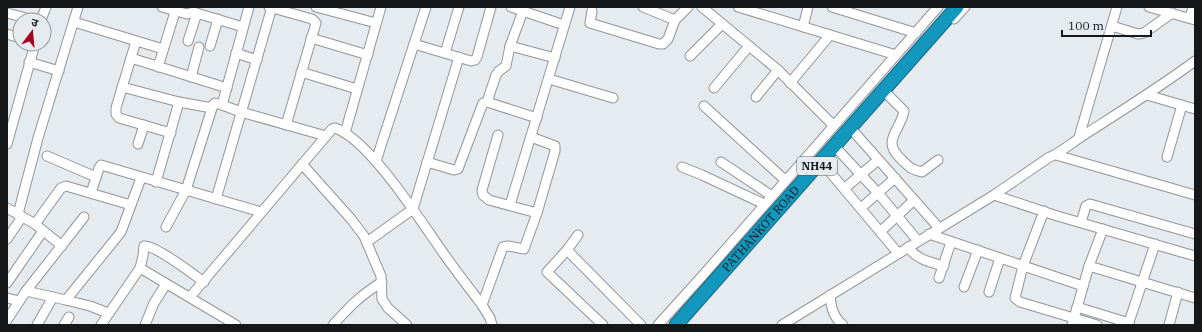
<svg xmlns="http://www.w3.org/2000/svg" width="1202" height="332" font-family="'IBM Plex Serif','Noto Sans Devanagari',serif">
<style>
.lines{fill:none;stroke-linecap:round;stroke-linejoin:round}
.minor-casing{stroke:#90959a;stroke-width:11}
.highway-casing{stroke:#146a84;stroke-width:15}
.minor{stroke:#fff;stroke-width:9}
.highway{stroke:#1397bd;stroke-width:13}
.labels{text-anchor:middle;stroke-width:4;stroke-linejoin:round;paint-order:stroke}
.shield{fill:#e6ebf0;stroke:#54575a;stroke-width:1}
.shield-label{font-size:11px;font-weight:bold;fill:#161719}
.street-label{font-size:12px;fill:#161719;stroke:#e6ebf0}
</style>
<rect width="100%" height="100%" fill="#e6ebf0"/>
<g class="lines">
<defs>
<g id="minor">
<polyline points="162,7 187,14 193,12 243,27"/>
<polyline points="269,7 312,19 316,23 286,125"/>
<polyline points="316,7 376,23"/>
<polyline points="511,7 564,25"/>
<polyline points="643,7 675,20"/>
<polyline points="702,7 778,70 833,125"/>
<polyline points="738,7 896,55"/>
<polyline points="832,7 916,33"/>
<polyline points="1149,7 1195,20"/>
<polyline points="592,11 590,23 659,44 663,44 668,39 675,20 688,7"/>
<polyline points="7,13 34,20"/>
<polyline points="1190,18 1193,7"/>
<polyline points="954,19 965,7"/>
<polyline points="41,20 46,7"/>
<polyline points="74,22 163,49"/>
<polyline points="1112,26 1138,34 1144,33 1172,13"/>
<polyline points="803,27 808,7"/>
<polyline points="7,34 20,38"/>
<polyline points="311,38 368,55"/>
<polyline points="136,41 116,108 116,114 119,118 171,133"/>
<polyline points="188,41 197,13"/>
<polyline points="414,44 471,61 475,60 477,57 491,7"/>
<polyline points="210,46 218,19"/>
<polyline points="510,46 555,58"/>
<polyline points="236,53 257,60"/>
<polyline points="445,53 459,7"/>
<polyline points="690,56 722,24"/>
<polyline points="131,58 227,88"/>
<polyline points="29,62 59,71"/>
<polyline points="158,67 175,12"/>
<polyline points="301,72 357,89"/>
<polyline points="191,77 199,47"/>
<polyline points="549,79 613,98"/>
<polyline points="790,83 830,35"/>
<polyline points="122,87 179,102 212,108"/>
<polyline points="714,88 749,46"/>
<path d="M887,94L904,111C900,132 881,140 901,159C909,167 910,169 922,172L938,160"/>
<polyline points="1147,95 1195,109"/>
<polyline points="756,97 778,70"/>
<polyline points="487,102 496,75 499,71 506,66 510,46 523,11"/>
<polyline points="222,105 241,112 326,136"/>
<polyline points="704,106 785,180"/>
<polyline points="854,132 939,228"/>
<polyline points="345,133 381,7"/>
<polyline points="498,135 482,190 483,195 489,200 537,213"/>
<polyline points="1079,137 1117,7"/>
<polyline points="7,144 35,44"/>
<polyline points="138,144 144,125"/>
<polyline points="838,150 878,193 918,241"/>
<polyline points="1056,155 1195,195"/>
<polyline points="47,156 96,177"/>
<polyline points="1167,157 1182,105"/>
<polyline points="376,161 426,7"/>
<polyline points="427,162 454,170 458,169 483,103 487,102 537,118"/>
<polyline points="721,162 772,196"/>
<polyline points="302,164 351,219 364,236 381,276 382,299 388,308 407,325"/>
<polyline points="824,165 898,253"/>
<polyline points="682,167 702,175 764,204"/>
<polyline points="156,182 179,102"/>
<polyline points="845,188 878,160"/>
<polyline points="91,193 99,168 101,165 261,212"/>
<polyline points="994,195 1054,215 1195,256"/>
<polyline points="216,199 272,7"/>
<polyline points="510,205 570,7"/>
<polyline points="7,208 35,224 62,246"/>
<polyline points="861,208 895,178"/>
<polyline points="1044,211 1023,266 1015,298 1020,302 1097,325"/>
<polyline points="18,214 38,138 78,7"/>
<polyline points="1081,222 1086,206 1090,204 1195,234"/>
<polyline points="35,224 61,188 66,186 131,205"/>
<polyline points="166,227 186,190 213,105 215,103 222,105 249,7"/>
<polyline points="880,232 914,200"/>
<polyline points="929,234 1083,286"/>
<polyline points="578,235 567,250 547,272 603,325"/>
<polyline points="7,239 22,217"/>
<polyline points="367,242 413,209 459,57"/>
<path d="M908,247C917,260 930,262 944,266"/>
<polyline points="567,250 641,325"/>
<polyline points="1089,266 1195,298"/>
<path d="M140,268L143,256L144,246C155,245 193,274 204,282"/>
<polyline points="939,278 951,242"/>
<polyline points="7,283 43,231"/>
<polyline points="964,287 978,250"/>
<polyline points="26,291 66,300 121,232 141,178"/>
<polyline points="989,292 1000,258"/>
<path d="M830,295C831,307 833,317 843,325"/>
<path d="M190,297L332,129L335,128C369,139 422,223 444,254C456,271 469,288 482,305L490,318L492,325"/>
<polyline points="7,298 19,301"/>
<polyline points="66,300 90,306 108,313"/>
<polyline points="482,305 503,247 508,246 524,249 537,213 555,151 555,146 531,137"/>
<polyline points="1077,307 1129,323"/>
<polyline points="7,320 26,291 84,217"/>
<polyline points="37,325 53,297"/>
<polyline points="64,325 69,317"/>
<polyline points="101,325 140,268 236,325"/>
<polyline points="145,325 154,303 166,284"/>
<path d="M333,325C350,306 361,295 382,282"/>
<polyline points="658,325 704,274 938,7"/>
<path d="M782,325L994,195L1048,158C1062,152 1074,141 1087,133C1123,110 1160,87 1195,61"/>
<polyline points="1072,325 1089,266 1103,229"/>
<polyline points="1128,325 1155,244"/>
<polyline points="1169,325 1178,292"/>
</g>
<g id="highway">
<path id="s1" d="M676,325L957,7"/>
</g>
</defs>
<!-- minor casing -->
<use href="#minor" class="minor-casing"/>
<!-- highway casing -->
<use href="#highway" class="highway-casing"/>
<!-- minor -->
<use href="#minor" class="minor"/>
<!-- highway -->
<use href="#highway" class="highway"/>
</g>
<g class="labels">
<!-- shield labels -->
<rect class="shield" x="797" y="157" width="40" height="18" rx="3"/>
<g class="shield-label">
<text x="817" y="170">NH44</text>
</g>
<!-- street labels -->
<g class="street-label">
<text dy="4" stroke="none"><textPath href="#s1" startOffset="128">PATHANKOT ROAD</textPath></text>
</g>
</g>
<!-- border -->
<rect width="1202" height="332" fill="none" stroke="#161719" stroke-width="16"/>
<!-- north arrow -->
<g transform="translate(32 32) rotate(16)"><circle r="19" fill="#e6ebf0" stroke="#93969a"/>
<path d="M0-3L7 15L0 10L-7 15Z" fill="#a3051f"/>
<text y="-6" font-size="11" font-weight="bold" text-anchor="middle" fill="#161719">उ</text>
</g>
<!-- scale -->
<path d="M1062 30v6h89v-6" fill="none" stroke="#161719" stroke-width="2"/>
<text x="1068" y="30" font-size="12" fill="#161719" stroke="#e6ebf0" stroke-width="3" paint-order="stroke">100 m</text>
</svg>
